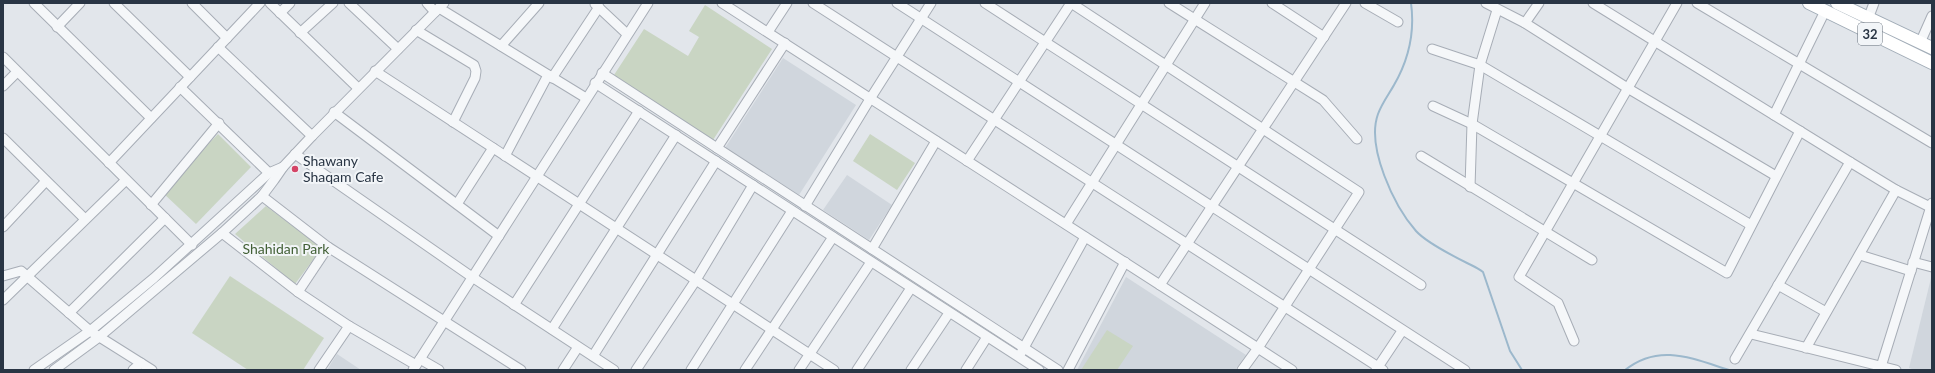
<svg xmlns="http://www.w3.org/2000/svg" width="1935" height="373" font-family="Lato,sans-serif">
<style>
.built{fill:#d0d6dd}
.green{fill:#c9d5c3}
.lines{fill:none;stroke-linecap:round;stroke-linejoin:round}
.stream{stroke:#9cb8cc;stroke-width:2}
.minor-casing{stroke:#a7adb6;stroke-width:11}
.major-casing{stroke:#a1acb7;stroke-width:14}
.minor{stroke:#f5f7f9;stroke-width:9}
.major{stroke:#fff;stroke-width:12}
.poi-dot{fill:#d44466;stroke:#f2f5f8;stroke-width:1.5}
.labels{text-anchor:middle;stroke-width:4;stroke-linejoin:round;paint-order:stroke}
.shield{fill:#f2f5f8;stroke:#656f7a;stroke-width:1}
.shield-label{font-size:13px;font-weight:bold;fill:#293544}
.poi-label{font-size:14px;fill:#293544;stroke:#f2f5f8;text-anchor:start}
.park-label{font-size:14px;fill:#426036;stroke:#f2f5f8}
</style>
<rect width="100%" height="100%" fill="#e2e6eb"/>
<!-- built -->
<g class="built">
<polygon points="783,58 856,105 799,195 725,148"/>
<polygon points="847,175 892,205 869,240 823,210"/>
<polygon points="1932,274 1932,370 1915,370 1909,368"/>
<polygon points="1126,277 1246,355 1235,370 1077,370"/>
<polygon points="337,354 361,370 327,370"/>
</g>
<!-- green -->
<g class="green">
<polygon points="705,5 772,49 713,140 614,75 644,29 688,56 699,37 689,31"/>
<polygon points="218,134 251,167 196,224 162,192"/>
<polygon points="870,134 915,163 897,190 853,161"/>
<polygon points="266,206 322,248 295,284 235,234"/>
<polygon points="230,276 324,338 303,370 248,370 192,333"/>
<polygon points="1107,330 1133,346 1117,370 1081,370"/>
</g>
<g class="lines">
<!-- stream -->
<g class="stream">
<path d="M1411,3C1415,32 1409,59 1394,85C1389,94 1382,103 1378,114C1366,147 1394,206 1416,231C1426,242 1453,256 1467,263C1473,266 1478,268 1483,272L1510,351L1522,370"/>
<path d="M1625,370C1659,343 1691,358 1729,370"/>
</g>
<defs>
<g id="minor">
<polyline points="34,3 151,118"/>
<polyline points="114,3 190,77"/>
<polyline points="192,3 227,38"/>
<polyline points="270,3 358,88"/>
<polyline points="349,3 398,49"/>
<polyline points="427,3 435,12"/>
<polyline points="722,3 1292,370"/>
<polyline points="813,3 1383,370"/>
<polyline points="897,3 1465,370"/>
<polyline points="985,3 1421,285"/>
<polyline points="1071,3 1359,192 1258,348 1242,370"/>
<polyline points="1169,3 1323,100 1357,139"/>
<polyline points="1272,3 1324,37"/>
<polyline points="1365,3 1398,22"/>
<polyline points="1486,3 1525,23 1629,89 1776,176"/>
<polyline points="1593,3 1850,162 1896,190 1932,208"/>
<polyline points="1697,3 1932,143"/>
<polyline points="595,4 627,34"/>
<polyline points="439,8 586,98"/>
<polyline points="280,13 290,3"/>
<polyline points="1868,19 1874,3"/>
<polyline points="1525,23 1539,3"/>
<polyline points="57,27 80,3"/>
<polyline points="416,30 474,65 476,71 475,78 453,122"/>
<polyline points="768,32 787,3"/>
<polyline points="300,33 333,3"/>
<polyline points="1920,43 1932,16"/>
<polyline points="501,46 539,3"/>
<polyline points="218,47 312,136"/>
<polyline points="1432,49 1480,65 1751,225"/>
<polyline points="3,57 192,245"/>
<polyline points="375,71 834,370"/>
<polyline points="602,73 1058,370"/>
<polyline points="552,78 599,7"/>
<polyline points="595,83 1039,370"/>
<polyline points="3,86 17,72"/>
<polyline points="180,87 269,173"/>
<polyline points="1433,106 1472,124 1727,273 1800,131"/>
<polyline points="334,112 499,236"/>
<polyline points="1774,115 1825,11"/>
<polyline points="3,138 85,219"/>
<polyline points="717,148 785,43"/>
<polyline points="295,154 472,277 614,370"/>
<polyline points="505,156 548,75"/>
<polyline points="1421,156 1592,260"/>
<polyline points="967,161 1071,3"/>
<polyline points="109,163 260,3"/>
<polyline points="1470,187 1472,124 1480,65 1497,10"/>
<polyline points="262,196 328,247 521,370"/>
<polyline points="457,204 493,148"/>
<polyline points="151,205 219,123"/>
<polyline points="805,206 870,99 931,3"/>
<polyline points="1066,224 1205,3"/>
<polyline points="3,227 46,181"/>
<polyline points="222,233 298,292 349,326 416,365"/>
<polyline points="872,249 936,141"/>
<polyline points="1860,255 1911,271"/>
<polyline points="1913,262 1932,267"/>
<polyline points="3,276 21,271 90,331 152,370"/>
<polyline points="1160,285 1346,3"/>
<polyline points="1778,285 1826,312"/>
<polyline points="298,292 328,247"/>
<polyline points="3,300 126,180"/>
<polyline points="514,305 639,111"/>
<polyline points="69,313 165,218"/>
<polyline points="552,329 676,135"/>
<polyline points="1751,334 1896,370"/>
<polyline points="1574,341 1558,303 1519,277 1677,3"/>
<polyline points="1806,348 1896,190"/>
<polyline points="1021,353 1085,237"/>
<polyline points="593,356 716,161"/>
<polyline points="420,359 439,370"/>
<polyline points="1735,359 1850,162"/>
<polyline points="34,370 90,331 154,278 269,173 283,167"/>
<polyline points="54,370 99,337 222,233 262,196 274,180 283,167 312,136 444,3"/>
<polyline points="133,370 141,363"/>
<polyline points="319,370 349,326"/>
<polyline points="413,370 648,3"/>
<polyline points="563,370 578,347"/>
<polyline points="636,370 696,280 753,185"/>
<polyline points="691,370 792,211"/>
<polyline points="745,370 833,237"/>
<polyline points="799,370 871,262"/>
<polyline points="857,370 911,288"/>
<polyline points="911,370 949,313"/>
<polyline points="966,370 987,337"/>
<polyline points="1068,370 1125,262"/>
<polyline points="1376,370 1402,331"/>
<polyline points="1880,370 1932,203"/>
</g>
<g id="major">
<polyline points="1809,3 1932,63"/>
<polyline points="1837,3 1932,48"/>
</g>
</defs>
<!-- minor casing -->
<use href="#minor" class="minor-casing"/>
<!-- major casing -->
<use href="#major" class="major-casing"/>
<!-- minor -->
<use href="#minor" class="minor"/>
<!-- major -->
<use href="#major" class="major"/>
</g>
<!-- markers -->
<circle class="poi-dot" cx="295" cy="169" r="4"/>
<g class="labels">
<!-- shield labels -->
<rect class="shield" x="1858" y="23" width="24" height="22" rx="3"/>
<g class="shield-label">
<text x="1870" y="39">32</text>
</g>
<!-- poi labels -->
<g class="poi-label">
<text x="303" y="166">Shawany<tspan x="303" dy="16">Shaqam Cafe</tspan></text>
</g>
<!-- park labels -->
<g class="park-label">
<text x="286" y="254">Shahidan Park</text>
</g>
</g>
<!-- border -->
<rect width="1935" height="373" fill="none" stroke="#293544" stroke-width="8"/>
</svg>
